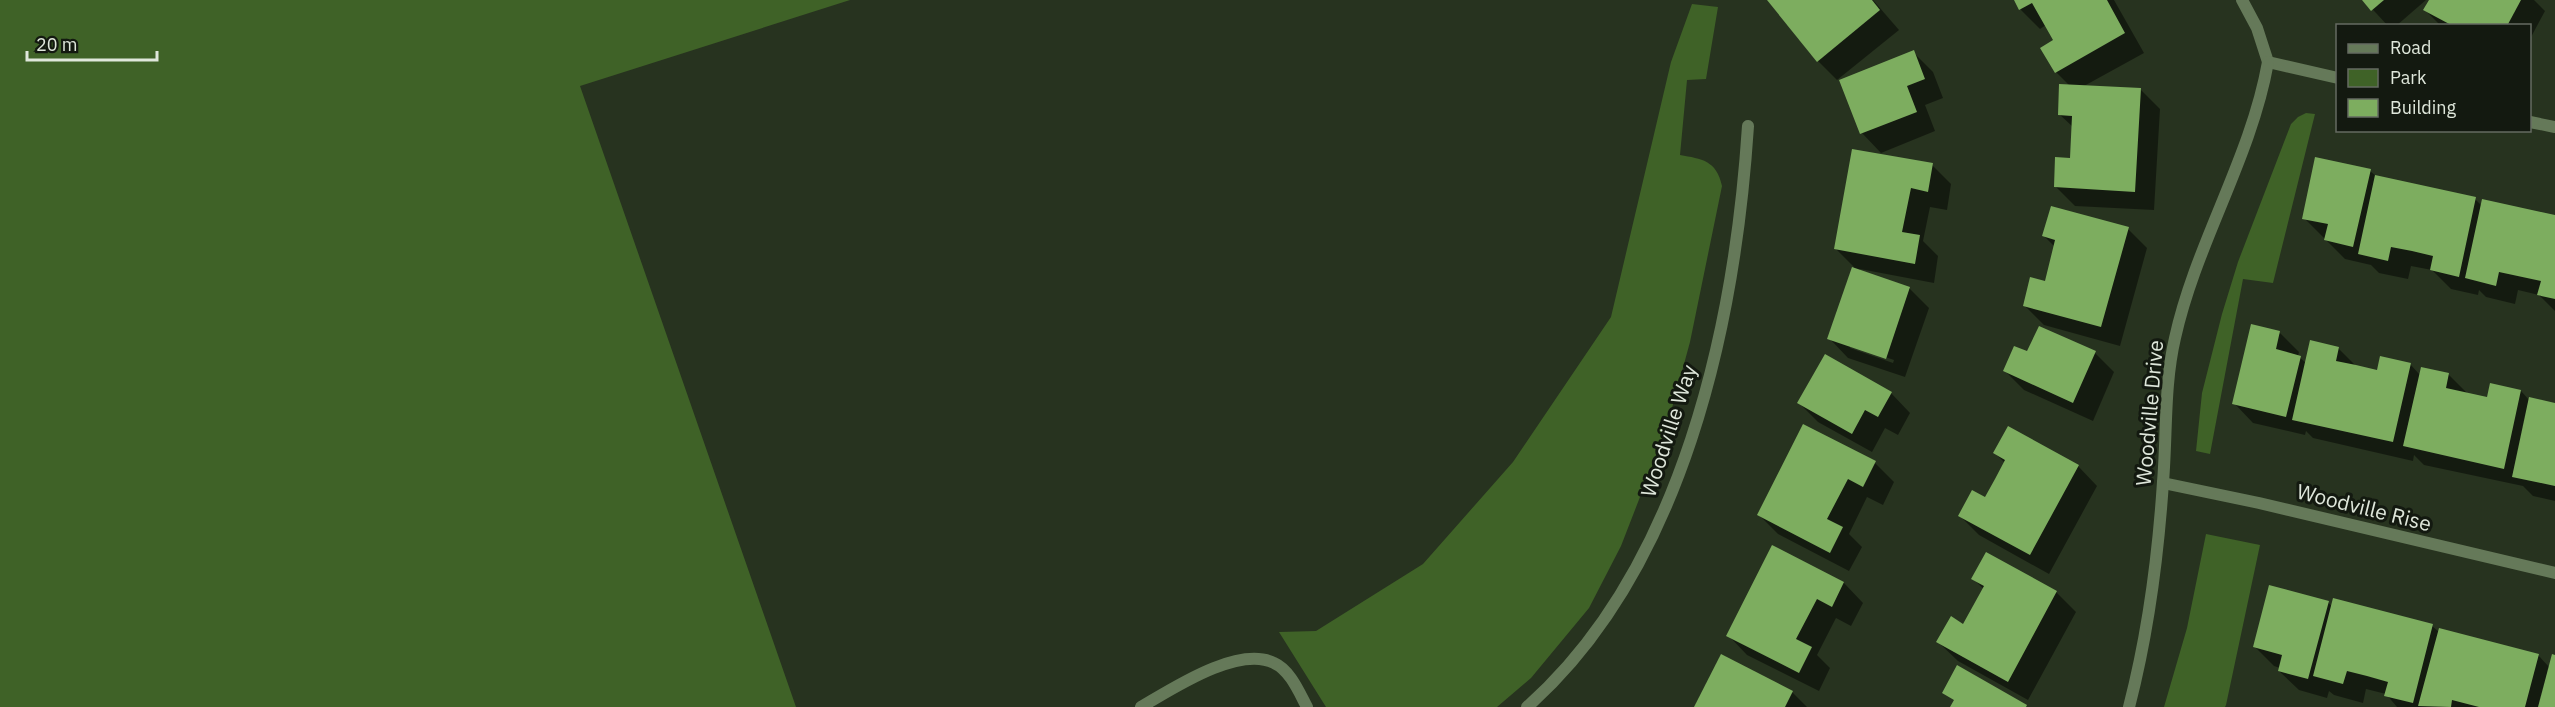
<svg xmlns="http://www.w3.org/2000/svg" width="2555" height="707" font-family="'IBM Plex Sans',sans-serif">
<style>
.green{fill:#3f6227}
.shadow{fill:#0007;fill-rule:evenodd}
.building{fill:#7dad5f}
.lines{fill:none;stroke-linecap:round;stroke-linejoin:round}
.street{stroke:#657959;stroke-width:12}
.labels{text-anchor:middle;stroke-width:6;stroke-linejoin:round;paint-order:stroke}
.street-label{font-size:21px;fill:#dfe7db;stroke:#131910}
</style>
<rect width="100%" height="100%" fill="#27331f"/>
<!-- green -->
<g class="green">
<polygon points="0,0 850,0 580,86 796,707 0,707"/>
<path d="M1692,4L1718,7L1706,79L1687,80L1680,155C1702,159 1716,160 1722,186L1690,342L1666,430L1621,546L1589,608L1531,678L1497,707H1326L1279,632L1316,631L1423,564L1513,462L1611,317L1671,62Z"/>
<polygon points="2306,113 2315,114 2273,283 2243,279 2210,454 2196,451 2202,393 2222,314 2238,262 2291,124 2298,117"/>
<polygon points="2206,534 2260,545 2226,705 2225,707 2164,707 2187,628"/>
</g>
<!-- shadow -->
<g class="shadow">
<polygon points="1769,0 1873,0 1899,30 1837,80 1818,61"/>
<polygon points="2015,0 2114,0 2144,53 2084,86 2140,89 2160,109 2154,210 2075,206 2055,186 2071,160 2073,127 2059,114 2070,86 2056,72 2055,41 2046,25 2040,29 2021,10"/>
<polygon points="2364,0 2426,0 2396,26 2388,26"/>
<polygon points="2431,0 2534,0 2545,11 2530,39 2530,26 2441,26 2425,10"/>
<polygon points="1913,52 1933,72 1943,98 1925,105 1935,131 1881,153 1862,133 1841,81"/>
<path d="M1932,165L1951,184L1947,210L1930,207L1923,241L1938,256L1934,283L1860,269V271L1909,288L1929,308L1905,377L1848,358L1829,338L1854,267L1836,249ZM1850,345L1894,360L1893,363L1850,348Z"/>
<polygon points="2370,171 2376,176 2475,199 2482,206 2555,217 2555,311 2539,295 2518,290 2515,304 2486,297 2479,290 2478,295 2451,289 2432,270 2411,266 2408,279 2379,273 2371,265 2345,259 2304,218"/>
<polygon points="2128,229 2147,248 2120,346 2044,325 2024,305 2046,283 2055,247 2044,236"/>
<polygon points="2280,333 2299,352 2298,356 2306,363 2338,348 2357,367 2378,372 2410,364 2420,375 2449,375 2468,394 2488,399 2521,391 2530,401 2555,404 2555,501 2533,496 2523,486 2424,465 2414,455 2413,461 2313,438 2306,431 2305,435 2253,423 2234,403"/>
<polygon points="2028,353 2095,353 2114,372 2093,421 2024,390 2005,371"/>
<polygon points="1891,393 1910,413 1898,435 1885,428 1872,452 1818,422 1799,403"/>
<polygon points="1995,453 2078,466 2097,486 2049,574 1979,535 1960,516 1985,499 2005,463"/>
<polygon points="1875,463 1894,482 1883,505 1867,497 1849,534 1862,547 1849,571 1778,534 1759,515"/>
<polygon points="1773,547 1844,583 1863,603 1851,626 1836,618 1817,655 1830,668 1819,691 1747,655 1728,635"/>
<polygon points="1973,579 2056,592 2076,612 2028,700 1958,661 1938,642 1964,626 1984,589"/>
<polygon points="2328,602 2332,607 2432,626 2439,632 2538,655 2550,668 2555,656 2555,707 2397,707 2386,694 2366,689 2363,703 2334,695 2329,691 2327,698 2299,690 2279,671 2280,668 2274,666 2255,647"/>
<polygon points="1792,692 1807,707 1695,707"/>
</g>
<!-- building -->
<g class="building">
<polygon points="1767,0 1872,0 1880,10 1817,62"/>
<polygon points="2014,0 2107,0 2125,33 2055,73 2040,48 2053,40 2032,3 2019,10"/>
<polygon points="2362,0 2384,0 2371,11"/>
<polygon points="2429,0 2521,0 2507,26 2453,26 2423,10"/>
<polygon points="1914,50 1925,79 1907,86 1917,112 1860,134 1839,80"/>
<polygon points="2059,84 2141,88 2135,192 2054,187 2055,157 2070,158 2072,116 2058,115"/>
<polygon points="1852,149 1933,163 1928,192 1911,188 1902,232 1920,235 1915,264 1834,249"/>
<polygon points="2315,157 2371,169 2353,247 2324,240 2328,224 2302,219"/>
<polygon points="2375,175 2476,197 2459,277 2430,270 2433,256 2412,251 2391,247 2388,261 2358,254"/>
<polygon points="2482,199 2555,215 2555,299 2537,295 2541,281 2499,272 2496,286 2465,278"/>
<polygon points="2051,206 2129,227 2101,327 2023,306 2030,277 2045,281 2055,240 2042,236"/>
<polygon points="1852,267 1910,287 1886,359 1827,339"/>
<polygon points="2251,324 2280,331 2276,349 2301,356 2286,417 2232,404"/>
<polygon points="2039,326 2096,351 2073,403 2003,371 2014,346 2027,351"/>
<polygon points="2310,340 2339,347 2336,361 2356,365 2377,370 2380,356 2411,363 2393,442 2292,420"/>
<polygon points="1825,354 1892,392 1878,417 1865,410 1852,434 1797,403"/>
<polygon points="2421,367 2449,373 2446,388 2487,397 2490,383 2521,390 2504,469 2403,446"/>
<polygon points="2529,397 2555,403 2555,486 2512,477"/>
<polygon points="1803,424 1876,461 1863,487 1848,479 1827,519 1843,527 1830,553 1757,515"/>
<polygon points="2008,426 2079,465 2030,555 1958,516 1972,490 1985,497 1995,479 2005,460 1993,453"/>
<polygon points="1772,545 1844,582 1832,607 1817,599 1796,639 1812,647 1799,673 1726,636"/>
<polygon points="1986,552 2057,591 2008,682 1936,642 1951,616 1963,624 1984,586 1971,579"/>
<polygon points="2269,585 2329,601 2308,679 2278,671 2282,655 2253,647"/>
<polygon points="2333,598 2433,624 2413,703 2384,696 2388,682 2367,676 2347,671 2343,684 2313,676"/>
<polygon points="2439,628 2539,654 2525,707 2479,707 2452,700 2451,707 2418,706"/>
<polygon points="1721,654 1793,691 1785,707 1694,707"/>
<polygon points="2552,654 2555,655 2555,707 2538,707"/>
<polygon points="1957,665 2027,705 2026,707 1950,707 1954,700 1942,693"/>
</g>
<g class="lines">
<!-- street -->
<g class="street">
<polyline points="2242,0 2257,28 2268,62"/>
<polyline points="2268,62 2338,78"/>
<polyline points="2530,122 2555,127"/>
<polyline points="2163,483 2259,503 2555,573"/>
<path d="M1141,707C1172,689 1238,645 1274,663C1290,670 1299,692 1307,707"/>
<path d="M1527,707C1683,569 1735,325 1748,126"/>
<path d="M2129,707C2148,634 2158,558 2163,482C2167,434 2164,385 2175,338C2196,243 2251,158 2268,62"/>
</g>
</g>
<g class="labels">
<!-- street labels -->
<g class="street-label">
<text transform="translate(2150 413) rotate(-85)" y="7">Woodville Drive</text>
<text transform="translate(1669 431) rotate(-72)" y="7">Woodville Way</text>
<text transform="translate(2364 508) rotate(14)" y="7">Woodville Rise</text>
</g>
</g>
<!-- legend -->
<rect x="2336" y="24" width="195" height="108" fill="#131910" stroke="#656b61" stroke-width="1.5"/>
<rect x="2348" y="44" width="30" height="9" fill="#657959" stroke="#656b61" stroke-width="1.5"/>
<text x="2390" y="54" font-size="18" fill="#dfe7db">Road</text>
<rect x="2348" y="69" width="30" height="18" fill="#3f6227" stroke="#656b61" stroke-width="1.5"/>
<text x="2390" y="84" font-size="18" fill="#dfe7db">Park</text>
<rect x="2348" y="99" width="30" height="18" fill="#7dad5f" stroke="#656b61" stroke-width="1.5"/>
<text x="2390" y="114" font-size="18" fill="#dfe7db">Building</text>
<!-- scale -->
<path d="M27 51v9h130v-9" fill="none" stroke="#dfe7db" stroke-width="3"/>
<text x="36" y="51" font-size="18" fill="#dfe7db" stroke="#131910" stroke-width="4.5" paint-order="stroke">20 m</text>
</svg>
